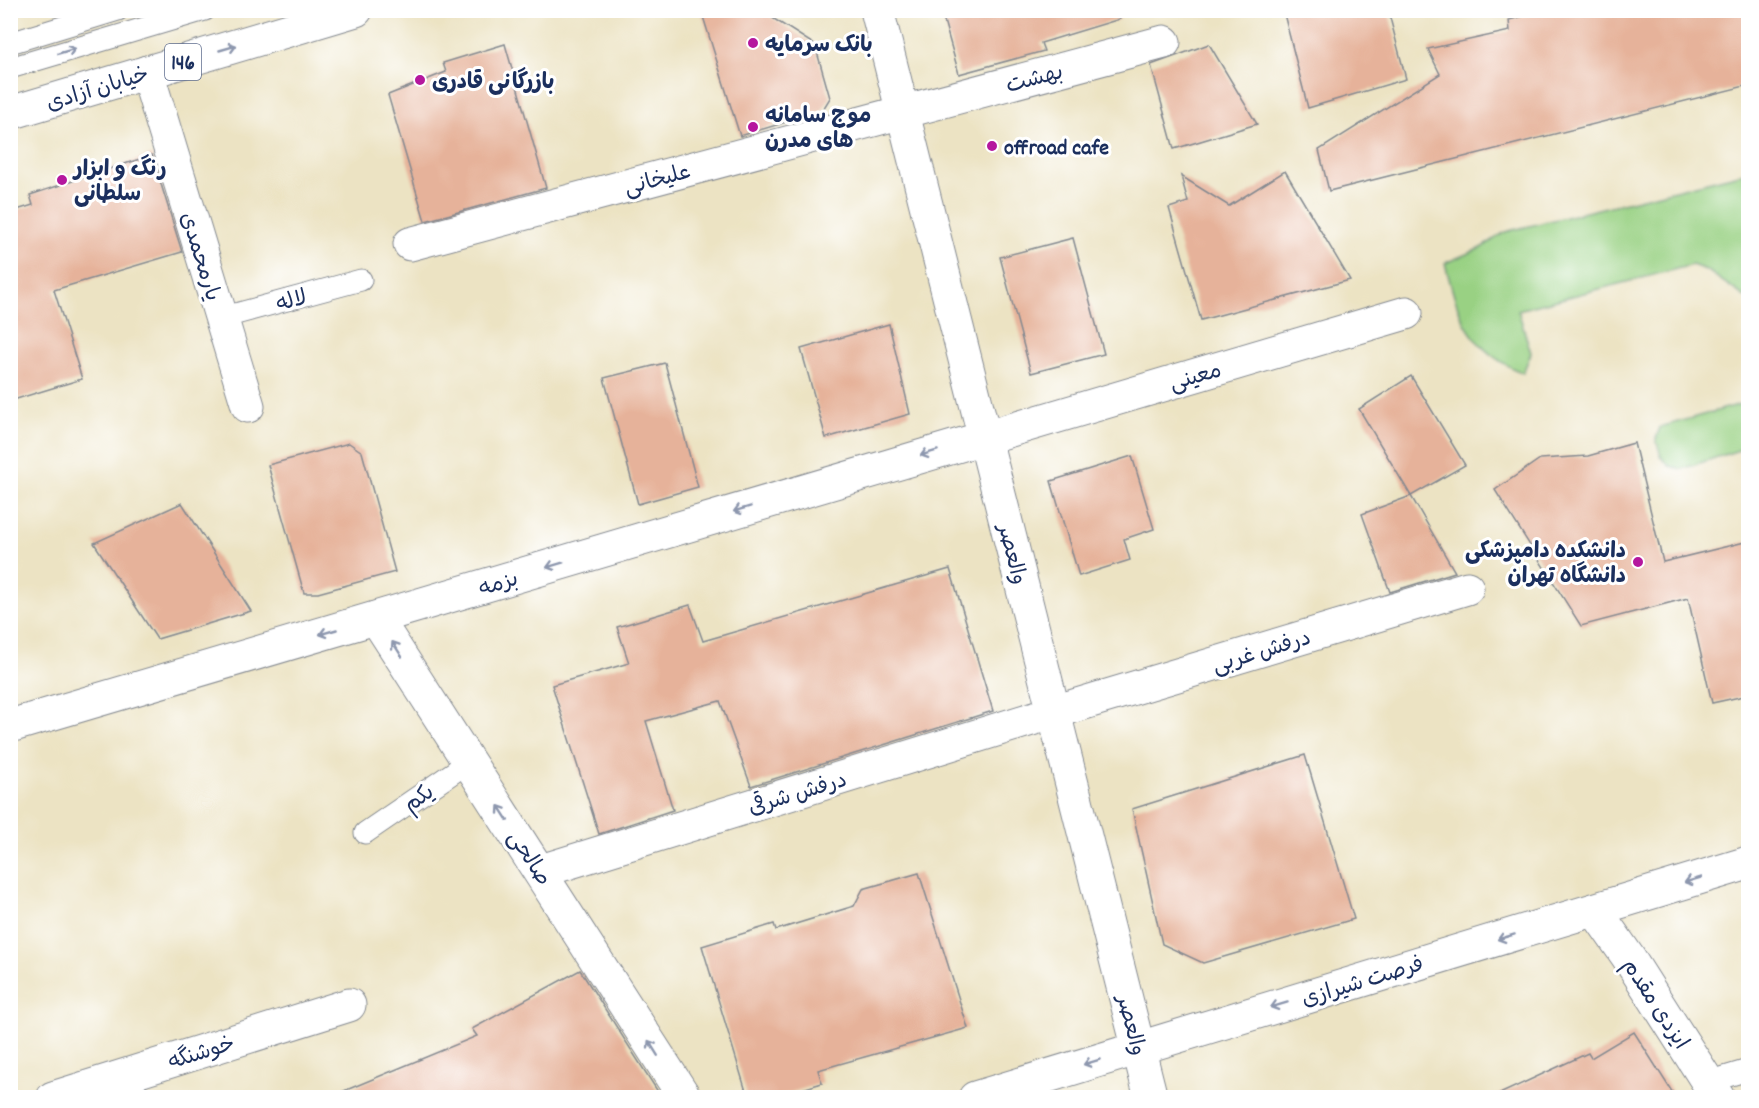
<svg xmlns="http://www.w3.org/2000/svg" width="1759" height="1108" font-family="Dekko,'Playpen Sans Arabic',sans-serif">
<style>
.green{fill:#99d183;stroke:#5a8070;stroke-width:1.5}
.building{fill:#e6b29a}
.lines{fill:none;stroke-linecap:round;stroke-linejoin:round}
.service-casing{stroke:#848990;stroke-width:23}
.minor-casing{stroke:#848990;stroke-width:35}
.tertiary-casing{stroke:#848990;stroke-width:35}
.primary-casing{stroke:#848990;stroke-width:35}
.service{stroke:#fff;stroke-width:21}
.minor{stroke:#fff;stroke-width:33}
.tertiary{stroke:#fff;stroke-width:33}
.primary{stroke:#fff;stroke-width:33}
.oneway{stroke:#8d97ae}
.poi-dot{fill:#b5179e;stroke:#fff;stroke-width:2}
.labels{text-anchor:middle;stroke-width:6;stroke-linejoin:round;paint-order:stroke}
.shield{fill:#fff;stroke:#5f6d8e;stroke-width:1.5}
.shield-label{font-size:21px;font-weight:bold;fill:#1b2f5e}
.poi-label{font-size:22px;font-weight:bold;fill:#1b2f5e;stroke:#fff;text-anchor:start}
.street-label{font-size:22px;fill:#1b2f5e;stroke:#fff}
</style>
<rect width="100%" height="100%" fill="#fff"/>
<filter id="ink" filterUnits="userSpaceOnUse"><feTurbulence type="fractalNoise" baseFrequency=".0167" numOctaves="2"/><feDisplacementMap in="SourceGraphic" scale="12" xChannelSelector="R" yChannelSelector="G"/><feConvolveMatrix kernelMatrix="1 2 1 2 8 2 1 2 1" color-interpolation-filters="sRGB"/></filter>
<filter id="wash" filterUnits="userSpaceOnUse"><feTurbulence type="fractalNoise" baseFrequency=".008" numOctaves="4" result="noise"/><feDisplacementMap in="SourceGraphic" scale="24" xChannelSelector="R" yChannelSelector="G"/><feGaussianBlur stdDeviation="1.35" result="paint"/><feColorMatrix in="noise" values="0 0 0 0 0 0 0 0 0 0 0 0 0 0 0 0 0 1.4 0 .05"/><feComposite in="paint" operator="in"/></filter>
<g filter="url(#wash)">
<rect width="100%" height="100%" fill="#ece3c3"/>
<!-- green -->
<g class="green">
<path d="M1748,172V299L1706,270L1692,265L1518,310L1531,353L1523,373C1468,350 1458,315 1445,263L1481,248L1505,232Z"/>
<polygon points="1748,402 1748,447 1682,469 1669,466 1661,456 1656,439 1660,427"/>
</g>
<g id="blocks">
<!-- building -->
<g class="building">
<polygon points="701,10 760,10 815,45 830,98 822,111 740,136"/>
<polygon points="941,10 1119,10 1120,19 1041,43 1044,51 959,74"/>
<polygon points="1283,10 1388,10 1406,79 1308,108"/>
<polygon points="1548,10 1749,10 1749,85 1329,191 1319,150 1440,74 1428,49 1510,31 1509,20"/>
<polygon points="505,44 546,188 425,221 388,95 446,72 443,63"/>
<polygon points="1209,44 1257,124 1174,149 1151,65"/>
<polygon points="152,155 182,252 54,290 82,379 10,401 10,212 33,205 30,195"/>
<polygon points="1285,171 1350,280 1201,320 1169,208 1188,202 1181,176 1229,206"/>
<polygon points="1073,238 1104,354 1031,373 1000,257"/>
<polygon points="889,324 910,414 826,438 801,349"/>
<polygon points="665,363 698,487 638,504 604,378"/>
<polygon points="1411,376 1465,465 1411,496 1359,409"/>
<polygon points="349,443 362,452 395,572 318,593 304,593 268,465"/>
<polygon points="1634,443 1663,562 1749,541 1749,695 1712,703 1688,598 1581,626 1495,490 1540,459 1588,456"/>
<polygon points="1132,456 1154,529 1124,539 1130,560 1079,576 1051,481"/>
<polygon points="1411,496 1455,572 1390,592 1362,514"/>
<polygon points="182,503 251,611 157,639 94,543"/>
<polygon points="950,569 993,711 751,786 720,701 646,721 673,810 599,834 552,685 629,663 617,627 690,605 703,641"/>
<polygon points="1305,755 1354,919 1203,963 1162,944 1132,809"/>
<polygon points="919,873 968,1028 818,1070 822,1083 773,1098 748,1098 702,946 774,924 776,930 854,906 863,889"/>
<polygon points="580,970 662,1098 327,1098 477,1036 472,1029"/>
<polygon points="1634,1032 1676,1098 1491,1098 1588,1053 1591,1058"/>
</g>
</g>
</g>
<g filter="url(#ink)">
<use href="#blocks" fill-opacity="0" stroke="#848990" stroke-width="1.5"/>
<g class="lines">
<defs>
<g id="service">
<polyline points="10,43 118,10"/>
<polyline points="10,68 205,10"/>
<polyline points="221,318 361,280"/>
<polyline points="365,833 470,761"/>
<polyline points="1708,1082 1748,1070"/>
</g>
<g id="minor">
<polyline points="877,10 1151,1098"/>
<polyline points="147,72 248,406"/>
<polyline points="410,244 1164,42"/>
<polyline points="376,618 685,1098"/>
<polyline points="10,726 1406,313"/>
<polyline points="541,871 1054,712 1467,588"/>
<polyline points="1595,910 1628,957 1718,1098"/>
<polyline points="53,1098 349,1005"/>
</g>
<polyline id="tertiary" points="975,1098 1748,863"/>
<polyline id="primary" points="10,113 356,10"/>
</defs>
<!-- service casing -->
<use href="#service" class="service-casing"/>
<!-- minor casing -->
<use href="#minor" class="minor-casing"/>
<!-- tertiary casing -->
<use href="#tertiary" class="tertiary-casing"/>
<!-- primary casing -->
<use href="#primary" class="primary-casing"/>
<!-- service -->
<use href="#service" class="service"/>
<!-- minor -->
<use href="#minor" class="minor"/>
<!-- tertiary -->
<use href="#tertiary" class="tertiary"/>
<!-- primary -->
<use href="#primary" class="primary"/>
</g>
<!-- one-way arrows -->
<defs><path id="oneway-shaft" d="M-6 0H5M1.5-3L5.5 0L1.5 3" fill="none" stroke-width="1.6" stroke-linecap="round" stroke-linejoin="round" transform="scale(1.5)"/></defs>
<g class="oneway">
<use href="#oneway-shaft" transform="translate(228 48) rotate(-16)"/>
<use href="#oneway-shaft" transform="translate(67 51) rotate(-16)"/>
<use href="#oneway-shaft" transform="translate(929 453) rotate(163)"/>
<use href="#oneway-shaft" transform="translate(742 509) rotate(163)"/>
<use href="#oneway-shaft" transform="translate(555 565) rotate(163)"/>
<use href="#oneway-shaft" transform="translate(328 632) rotate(164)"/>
<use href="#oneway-shaft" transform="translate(397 649) rotate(-123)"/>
<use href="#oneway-shaft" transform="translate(503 813) rotate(-123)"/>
<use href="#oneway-shaft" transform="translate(1693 880) rotate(163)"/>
<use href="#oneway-shaft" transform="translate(1506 937) rotate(163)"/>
<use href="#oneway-shaft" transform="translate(1279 1005) rotate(163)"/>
<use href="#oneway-shaft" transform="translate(653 1048) rotate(-122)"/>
<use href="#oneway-shaft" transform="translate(1092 1062) rotate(163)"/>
</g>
</g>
<!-- markers -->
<g class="poi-dot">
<circle cx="753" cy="43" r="6"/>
<circle cx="420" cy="80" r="6"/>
<circle cx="753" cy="127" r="6"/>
<circle cx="992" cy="146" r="6"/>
<circle cx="62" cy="180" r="6"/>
<circle cx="1638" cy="562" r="6"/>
</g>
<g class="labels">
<!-- shield labels -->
<rect class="shield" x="165" y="44" width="36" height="36" rx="4.5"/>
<g class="shield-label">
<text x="183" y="69">146</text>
</g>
<!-- poi labels -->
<g class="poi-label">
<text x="765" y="51">بانک سرمایه</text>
<text x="432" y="88">بازرگانی قادری</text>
<text x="765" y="122">موج سامانه<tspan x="765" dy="25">های مدرن</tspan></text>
<text x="1004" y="154">offroad cafe</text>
<text x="74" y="175">رنگ و ابزار<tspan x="74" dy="25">سلطانی</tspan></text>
<text x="1626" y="557" text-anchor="end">دانشکده دامپزشکی<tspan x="1626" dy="25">دانشگاه تهران</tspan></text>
</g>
<!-- street labels -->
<g class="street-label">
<text transform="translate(1034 77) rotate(-15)" y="8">بهشت</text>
<text transform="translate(97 87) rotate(-17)" y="8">خیابان آزادی</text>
<text transform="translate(657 178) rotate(-15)" y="8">علیخانی</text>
<text transform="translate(202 256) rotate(73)" y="8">یارمحمدی</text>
<text transform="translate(291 299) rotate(-15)" y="8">لاله</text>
<text transform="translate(1195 375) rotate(-16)" y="8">معینی</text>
<text transform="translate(1014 554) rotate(76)" y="8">والعصر</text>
<text transform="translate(498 582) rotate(-17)" y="8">بزمه</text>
<text transform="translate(1261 650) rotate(-17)" y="8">درفش غربی</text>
<text transform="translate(797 792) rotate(-17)" y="8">درفش شرقی</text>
<text transform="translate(418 797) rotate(-35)" y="8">یکم</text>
<text transform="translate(531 857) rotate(57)" y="8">صالحی</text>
<text transform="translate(1362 980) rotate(-17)" y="8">فرصت شیرازی</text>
<text transform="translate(1657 1003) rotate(57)" y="8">ایزدی مقدم</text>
<text transform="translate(1133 1025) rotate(76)" y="8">والعصر</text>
<text transform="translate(201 1051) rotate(-17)" y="8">خوشنگه</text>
</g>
</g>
<!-- margin -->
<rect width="1759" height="1108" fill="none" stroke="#fff" stroke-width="36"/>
</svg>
